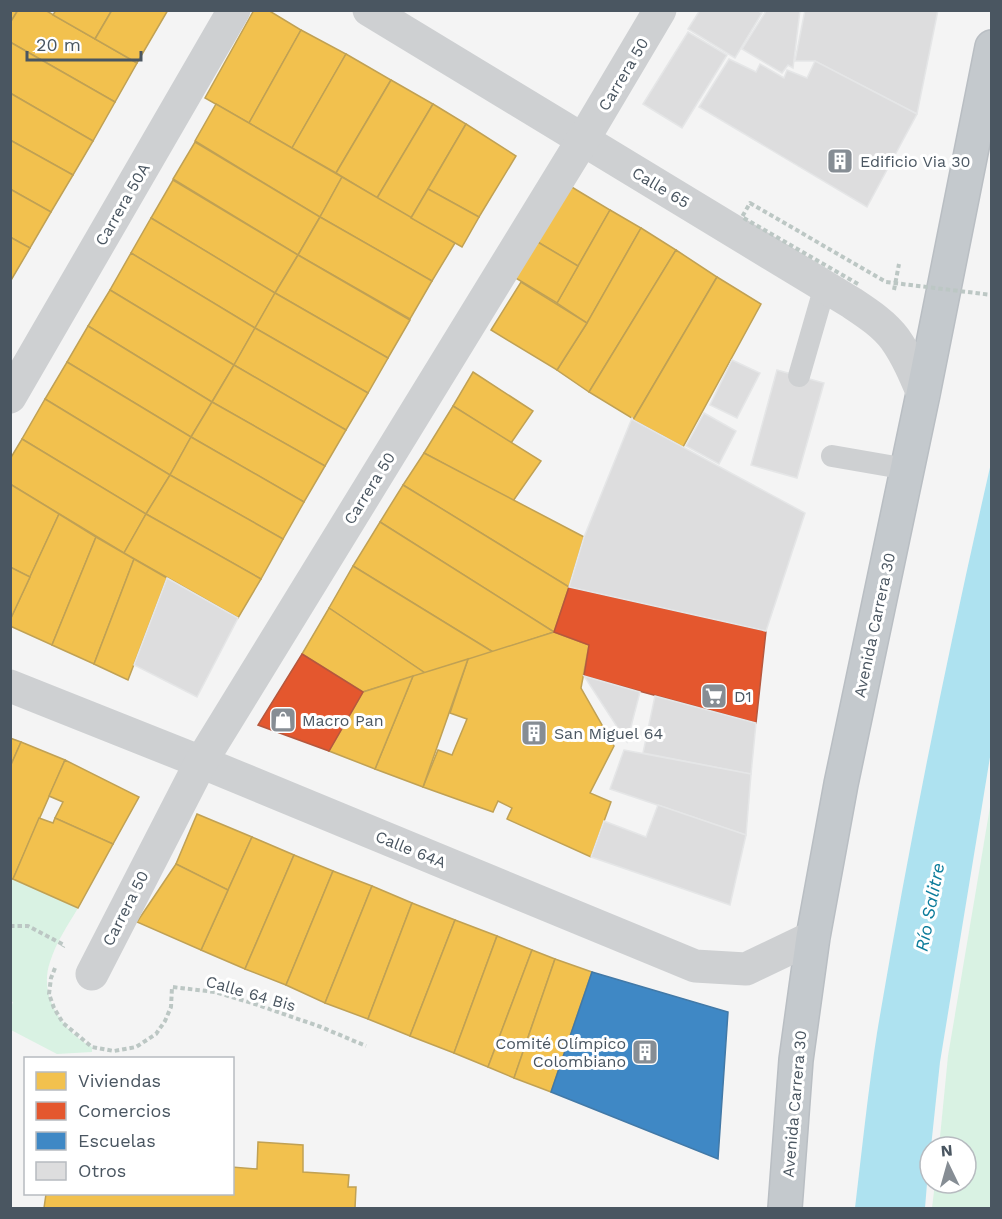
<svg xmlns="http://www.w3.org/2000/svg" width="1002" height="1219" font-family="'Work Sans',sans-serif">
<style>
.green{fill:#d9f2e3}
.water{fill:#aee2f0}
.homes{fill:#f2c14e;stroke:#c0a154;stroke-width:1.5}
.shops{fill:#e4572e;stroke:#b6573d;stroke-width:1.5}
.schools{fill:#3f88c5;stroke:#4279a7;stroke-width:1.5}
.building{fill:#ddddde;stroke:#e5e6e7;stroke-width:1.5}
.lines{fill:none;stroke-linecap:round;stroke-linejoin:round}
.trunk-casing{stroke:#b9bec3;stroke-width:36}
.path{stroke:#bcc7c4;stroke-width:4;stroke-dasharray:4.5 3;stroke-linecap:butt}
.service{stroke:#ced0d2;stroke-width:22}
.minor{stroke:#ced0d2;stroke-width:33}
.trunk{stroke:#c4c9cd;stroke-width:33}
.path-bridge{stroke:#bcc7c4;stroke-width:4;stroke-dasharray:4.5 3;stroke-linecap:butt}
.labels{text-anchor:middle;stroke-width:6;stroke-linejoin:round;paint-order:stroke}
.street-label{font-size:16px;fill:#4a5661;stroke:#fff}
.poi-label{font-size:16px;fill:#4a5661;stroke:#fff;text-anchor:start}
.water-label{font-size:18px;font-style:italic;fill:#0c7c9b;stroke:#fff}
</style>
<rect width="100%" height="100%" fill="#f4f4f4"/>
<!-- green -->
<g class="green">
<polygon points="991,801 991,1208 932,1208 935,1183 966,1183 966,1147 939,1147 948,1056"/>
<path d="M11,878L78,908C68,925 56,942 50,962C38,996 63,1032 92,1047V1052L57,1054L11,1030L10,1010L13,1002L10,1001Z"/>
</g>
<!-- water -->
<path class="water" d="M991,463V751L940,1062L931,1147H930L925,1208H855C862,1150 868,1091 877,1033C909,842 948,651 991,463Z"/>
<!-- homes -->
<g class="homes">
<polygon points="10,10 18,10 10,23"/>
<polygon points="18,10 45,10 137,63 115,102 10,42 10,23"/>
<polygon points="56,10 112,10 95,39 53,15"/>
<polygon points="112,10 168,10 137,63 95,39"/>
<polygon points="254,10 268,10 301,30 249,123 205,98"/>
<polygon points="301,30 346,54 292,148 249,123"/>
<polygon points="10,42 115,102 93,141 10,93"/>
<polygon points="346,54 391,80 336,173 292,148"/>
<polygon points="391,80 433,104 377,198 336,173"/>
<polygon points="10,93 93,141 73,175 10,140"/>
<polygon points="216,104 342,177 320,217 195,141"/>
<polygon points="433,104 466,124 411,218 377,198"/>
<polygon points="466,124 516,156 479,217 428,189"/>
<polygon points="10,140 73,175 51,212 10,189"/>
<polygon points="195,142 320,217 298,255 173,179"/>
<polygon points="342,177 455,243 432,281 320,217"/>
<polygon points="173,180 298,255 275,293 151,218"/>
<polygon points="570,186 610,210 578,266 536,241"/>
<polygon points="10,189 51,212 30,248 10,237"/>
<polygon points="428,189 479,217 462,247 411,218"/>
<polygon points="610,210 641,228 587,323 557,303"/>
<polygon points="320,217 432,281 410,319 298,255"/>
<polygon points="151,218 275,293 255,328 131,253"/>
<polygon points="641,228 676,250 589,392 557,370 587,323"/>
<polygon points="10,237 30,248 10,282"/>
<polygon points="536,241 578,266 557,303 514,277"/>
<polygon points="676,250 717,277 633,420 632,418 589,392"/>
<polygon points="131,253 255,328 234,365 110,290"/>
<polygon points="298,255 410,320 388,358 275,293"/>
<polygon points="717,277 761,304 683,447 633,420"/>
<polygon points="521,282 587,323 557,370 491,330"/>
<polygon points="110,290 234,365 212,402 88,326"/>
<polygon points="275,293 388,358 368,393 255,328"/>
<polygon points="88,326 212,402 191,437 67,362"/>
<polygon points="255,328 368,393 346,430 234,365"/>
<polygon points="67,362 191,437 170,475 45,399"/>
<polygon points="234,365 346,430 325,466 212,402"/>
<polygon points="473,372 533,411 511,443 453,406"/>
<polygon points="45,399 170,475 146,514 22,439"/>
<polygon points="212,402 325,466 304,502 191,437"/>
<polygon points="453,406 541,461 513,501 424,453"/>
<polygon points="191,437 304,502 283,539 170,475"/>
<polygon points="22,439 146,514 124,553 10,484 10,459"/>
<polygon points="424,453 584,537 569,587 403,485"/>
<polygon points="170,475 283,539 261,579 146,514"/>
<polygon points="10,484 59,514 30,577 10,567"/>
<polygon points="403,485 569,587 554,632 380,522"/>
<polygon points="59,514 96,537 52,645 10,626 10,620"/>
<polygon points="146,514 261,579 238,618 124,553"/>
<polygon points="380,522 554,632 493,652 353,566"/>
<polygon points="96,537 134,559 94,664 52,645"/>
<polygon points="134,559 167,578 128,680 94,664"/>
<polygon points="353,566 493,652 425,673 329,608"/>
<polygon points="10,567 30,577 10,620"/>
<polygon points="329,608 425,673 363,692 302,654"/>
<polygon points="554,632 589,645 581,688 614,746 590,793 611,802 591,857 507,819 512,808 498,801 493,812 423,787 438,750 452,755 467,719 450,713 468,659"/>
<polygon points="468,659 423,787 375,769 413,676"/>
<polygon points="413,676 375,769 329,751 363,692"/>
<polygon points="10,738 21,742 10,767"/>
<polygon points="21,742 65,760 13,879 10,878 10,767"/>
<polygon points="65,760 139,797 113,844 55,818 63,802 49,796"/>
<polygon points="197,814 252,837 228,890 176,864"/>
<polygon points="39,818 53,823 55,818 113,844 78,908 13,879"/>
<polygon points="252,837 294,855 245,969 201,950"/>
<polygon points="294,855 333,871 286,985 245,969"/>
<polygon points="176,864 228,890 201,950 137,922"/>
<polygon points="333,871 372,886 325,1003 286,985"/>
<polygon points="372,886 412,903 368,1019 325,1003"/>
<polygon points="412,903 455,920 410,1036 368,1019"/>
<polygon points="455,920 497,936 454,1053 410,1036"/>
<polygon points="497,936 532,950 488,1067 454,1053"/>
<polygon points="532,950 555,959 514,1078 488,1067"/>
<polygon points="555,959 592,972 551,1092 514,1078"/>
<polygon points="258,1142 303,1145 303,1172 349,1175 348,1187 356,1187 355,1208 44,1208 46,1194 232,1194 232,1167 257,1169"/>
</g>
<!-- shops -->
<g class="shops">
<polygon points="569,587 766,631 756,723 584,676 589,645 554,632"/>
<polygon points="302,654 363,692 329,751 258,725"/>
</g>
<!-- schools -->
<polygon class="schools" points="592,972 728,1012 718,1159 551,1092"/>
<!-- building -->
<g class="building">
<polygon points="700,10 757,10 762,13 735,58 688,29"/>
<polygon points="764,10 800,10 793,68 788,65 782,73 742,49 766,11"/>
<polygon points="805,10 938,10 917,114 815,61 795,61"/>
<polygon points="688,32 727,55 682,128 643,104"/>
<polygon points="729,59 756,72 760,64 784,78 787,70 807,78 815,61 917,114 867,207 699,107"/>
<polygon points="732,360 760,373 737,418 710,405"/>
<polygon points="777,370 824,383 797,478 751,465"/>
<polygon points="704,413 736,431 719,464 686,446"/>
<polygon points="632,418 633,420 805,513 766,631 569,587 584,537"/>
<polygon points="167,578 238,618 197,697 134,665"/>
<polygon points="584,676 640,692 627,742"/>
<polygon points="655,696 756,723 751,774 643,753"/>
<polygon points="624,750 751,774 746,835 610,789"/>
<polygon points="658,805 746,835 730,905 591,857 604,821 646,837"/>
</g>
<g class="lines">
<defs>
<polyline id="trunk" points="785,1208 796,1060 813,937 841,784 923,394 992,47"/>
</defs>
<!-- trunk casing -->
<use href="#trunk" class="trunk-casing"/>
<!-- path -->
<g class="path">
<polyline points="894,290 899,264"/>
<polyline points="10,926 28,926 64,945 63,947"/>
<polyline points="55,968 51,978 49,994 54,1008 63,1023 92,1047 114,1051 136,1047 156,1034 165,1021 171,1007 172,987 215,992 255,1004 321,1027 366,1046"/>
</g>
<!-- service -->
<g class="service">
<polyline points="799,376 825,286"/>
<polyline points="832,456 907,469"/>
</g>
<!-- minor -->
<g class="minor">
<path d="M369,10L852,303C867,313 884,324 895,339C907,356 915,375 923,394"/>
<polyline points="10,397 234,10"/>
<polyline points="10,686 201,762 695,966 746,969 813,937"/>
<polyline points="92,974 201,762 593,123 660,10"/>
</g>
<!-- trunk -->
<use href="#trunk" class="trunk"/>
<!-- path-bridge -->
<polyline class="path-bridge" points="858,284 742,217 750,203 886,282 992,295"/>
</g>
<!-- icons -->
<defs>
<symbol id="building-square" viewBox="-11 -11 22 22"><rect x="-9" y="-9" width="18" height="18" rx="4" fill="#868d94" stroke="#fff"/><path d="M-4-6H4V6H1V3H-1V6H-4ZM-2.5-4.3h1.7v1.8h-1.7ZM.8-4.3h1.7v1.8H.8ZM-2.5-1h1.7V.8h-1.7ZM.8-1h1.7V.8H.8Z" fill="#fff"/></symbol>
<symbol id="supermarket-square" viewBox="-11 -11 22 22"><rect x="-9" y="-9" width="18" height="18" rx="4" fill="#868d94" stroke="#fff"/><path d="M-6-5.5h2.5l.6 2H6L4.5 2H-2.5L-4.4-4H-6ZM-1.5 3.2a1.3 1.3 0 1 0 .1 0ZM3 3.2a1.3 1.3 0 1 0 .1 0Z" fill="#fff"/></symbol>
<symbol id="shop-square" viewBox="-11 -11 22 22"><rect x="-9" y="-9" width="18" height="18" rx="4" fill="#868d94" stroke="#fff"/><path d="M-5-2.5h2.3a2.7 3.5 0 0 1 5.4 0H5L5.5 6h-11ZM-1.5-2.5h3a1.5 2.3 0 0 0-3 0Z" fill="#fff"/></symbol>
</defs>
<g fill-rule="evenodd">
<use href="#building-square" x="825" y="146" width="30" height="30"/>
<use href="#supermarket-square" x="699" y="681" width="30" height="30"/>
<use href="#shop-square" x="268" y="705" width="30" height="30"/>
<use href="#building-square" x="519" y="718" width="30" height="30"/>
<use href="#building-square" x="630" y="1037" width="30" height="30"/>
</g>
<g class="labels">
<!-- street labels -->
<g class="street-label">
<text transform="translate(623 74) rotate(-59)" y="6">Carrera 50</text>
<text transform="translate(661 187) rotate(31)" y="6">Calle 65</text>
<text transform="translate(122 204) rotate(-60)" y="6">Carrera 50A</text>
<text transform="translate(369 488) rotate(-58)" y="6">Carrera 50</text>
<text transform="translate(874 625) rotate(-78)" y="6">Avenida Carrera 30</text>
<text transform="translate(411 849) rotate(22)" y="6">Calle 64A</text>
<text transform="translate(125 908) rotate(-63)" y="6">Carrera 50</text>
<text transform="translate(251 993) rotate(16)" y="6">Calle 64 Bis</text>
<text transform="translate(794 1104) rotate(-85)" y="6">Avenida Carrera 30</text>
</g>
<!-- poi labels -->
<g class="poi-label">
<text x="860" y="167">Edificio Via 30</text>
<text x="734" y="702">D1</text>
<text x="302" y="726">Macro Pan</text>
<text x="554" y="739">San Miguel 64</text>
<text x="626" y="1049" text-anchor="end">Comité Olímpico<tspan x="626" dy="18">Colombiano</tspan></text>
</g>
<!-- water labels -->
<g class="water-label">
<text transform="translate(930 907) rotate(-79)" y="6">Río Salitre</text>
</g>
</g>
<!-- border -->
<rect width="1002" height="1219" fill="none" stroke="#4a5661" stroke-width="24"/>
<!-- legend -->
<rect x="24" y="1057" width="210" height="138" fill="#ffffff" stroke="#b7bbc0" stroke-width="1.5"/>
<rect x="36" y="1072" width="30" height="18" fill="#f2c14e" stroke="#b7bbc0" stroke-width="1.5"/>
<text x="78" y="1087" font-size="18" fill="#4a5661">Viviendas</text>
<rect x="36" y="1102" width="30" height="18" fill="#e4572e" stroke="#b7bbc0" stroke-width="1.5"/>
<text x="78" y="1117" font-size="18" fill="#4a5661">Comercios</text>
<rect x="36" y="1132" width="30" height="18" fill="#3f88c5" stroke="#b7bbc0" stroke-width="1.5"/>
<text x="78" y="1147" font-size="18" fill="#4a5661">Escuelas</text>
<rect x="36" y="1162" width="30" height="18" fill="#ddddde" stroke="#b7bbc0" stroke-width="1.5"/>
<text x="78" y="1177" font-size="18" fill="#4a5661">Otros</text>
<!-- north arrow -->
<g transform="translate(948 1165) rotate(355)"><circle r="28" fill="#ffffff" stroke="#b7bbc0" stroke-width="1.5"/>
<path d="M0-4.5L10 22L0 15L-10 22Z" fill="#868d94"/>
<text y="-9" font-size="16" font-weight="bold" text-anchor="middle" fill="#4a5661">N</text>
</g>
<!-- scale -->
<path d="M27 51v9h114v-9" fill="none" stroke="#4a5661" stroke-width="3"/>
<text x="36" y="51" font-size="18" fill="#4a5661" stroke="#ffffff" stroke-width="4.5" paint-order="stroke">20 m</text>
</svg>
